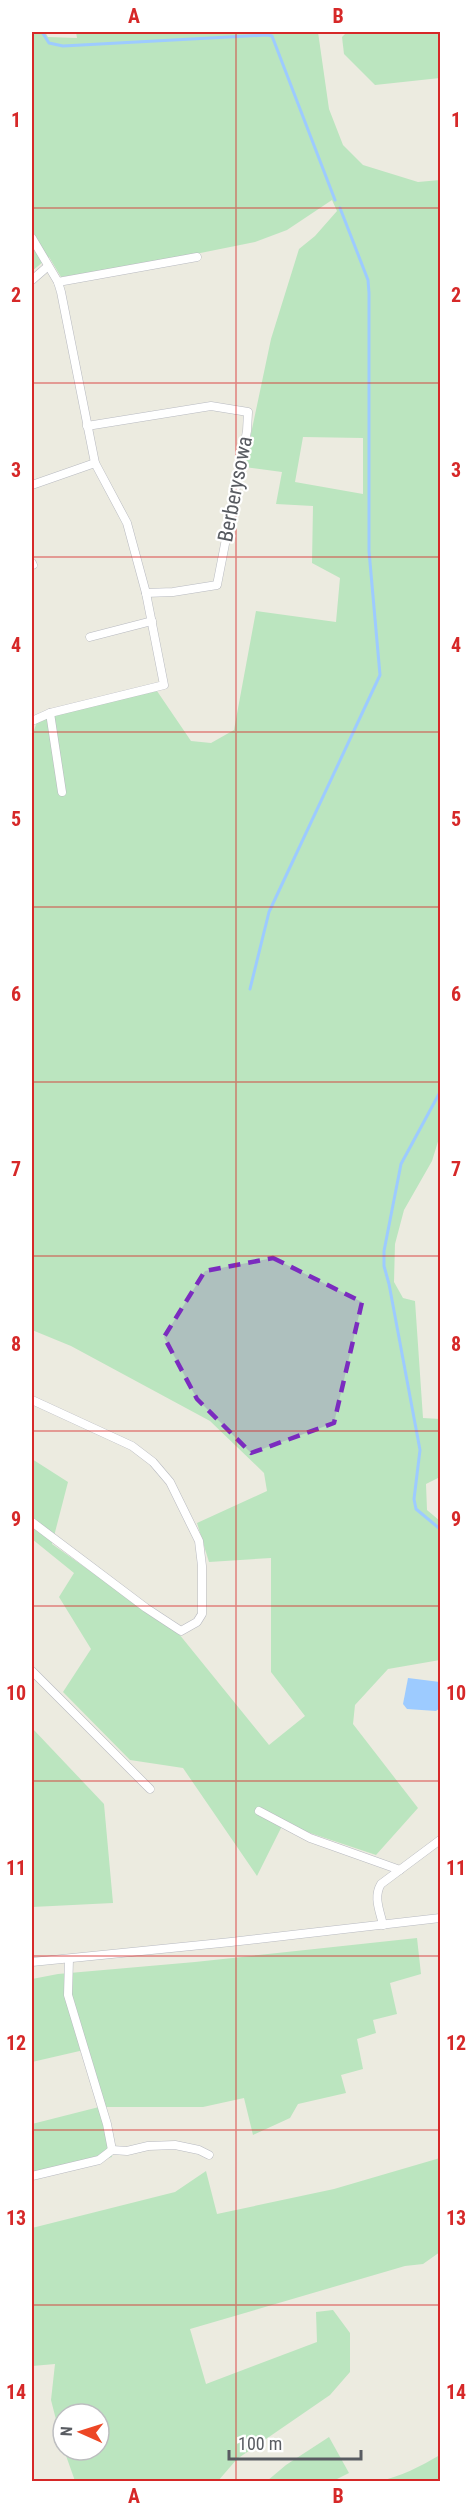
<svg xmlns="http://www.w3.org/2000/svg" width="472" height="2513" font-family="'Roboto Condensed',sans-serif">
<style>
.green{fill:#bbe5bf;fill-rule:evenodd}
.water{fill:#9dcbff}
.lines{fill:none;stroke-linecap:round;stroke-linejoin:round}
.stream{stroke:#9dcbff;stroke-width:3}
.street-casing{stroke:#b8bac0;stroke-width:9}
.street{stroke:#fff;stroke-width:8}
.marked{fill:#7b2cbf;fill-opacity:0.2;stroke:#7b2cbf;stroke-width:4.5;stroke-dasharray:12 8;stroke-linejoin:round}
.grid{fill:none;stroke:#d62828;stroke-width:1.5;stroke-opacity:0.55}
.labels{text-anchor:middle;stroke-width:4.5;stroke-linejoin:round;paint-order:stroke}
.street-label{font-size:21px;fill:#595c62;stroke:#fff}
.neatline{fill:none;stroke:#d62828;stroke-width:2}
.grid-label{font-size:20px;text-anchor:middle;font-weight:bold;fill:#d62828}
</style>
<rect width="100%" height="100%" fill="#ecebe0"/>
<!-- green -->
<g class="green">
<path d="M32,32H45L48,37L77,38L76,32H318L329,109L343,145L363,165L418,182L440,180V1135L432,1161L404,1210L395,1244L394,1282L403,1298L415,1301L423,1418L440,1419V1477L426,1484L427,1510L440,1521V1660L388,1669L355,1705L353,1724L418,1808L376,1855L283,1824L257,1876L183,1768L130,1760L63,1692L91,1649L59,1597L74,1573L32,1539V1459L68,1482L52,1544L179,1634L269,1745L305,1716L271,1672V1558L209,1562L197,1523L267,1491L264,1473L210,1421L71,1346L32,1330V736L38,719L157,691L191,741L211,743L234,730L256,611L336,622L340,578L312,563L313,506L276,504L282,472L244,467L271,339L299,249L315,236L337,211L332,200L287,230L255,242L131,267L61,277L49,257L32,271ZM303,437L363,438V494L295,482Z"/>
<polygon points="347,32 440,32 440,78 375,85 344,54 342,37"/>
<polygon points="32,1728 104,1804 113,1903 32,1907"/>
<polygon points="417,1938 421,1974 390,1983 397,2014 373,2020 376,2033 357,2039 363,2069 341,2075 346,2093 298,2104 290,2118 253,2135 244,2098 203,2107 100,2107 112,2157 32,2177 32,2124 99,2107 84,2050 32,2062 32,1979 58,1974 195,1962"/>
<polygon points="440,2158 440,2252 423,2264 405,2266 190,2329 206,2384 317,2342 316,2312 333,2310 350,2333 350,2372 330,2395 237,2459 218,2481 75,2481 64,2450 99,2450 99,2414 63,2414 63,2447 51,2400 55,2364 32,2366 32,2228 175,2192 206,2171 217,2214 334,2189"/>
<polygon points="329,2437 349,2473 333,2481 267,2481 286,2465"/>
<path d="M440,2455V2481H351C360,2477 369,2482 379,2481C400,2477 421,2466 440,2455Z"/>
</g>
<!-- water -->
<polygon class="water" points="408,1678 440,1682 440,1708 436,1711 407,1709 403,1704"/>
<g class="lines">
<!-- stream -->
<g class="stream">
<polyline points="42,32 49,43 63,46 267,35 272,36 335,200"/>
<polyline points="250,989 269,912 380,675 369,551 369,293 368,280 340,208"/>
<polyline points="440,1092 401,1164 384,1251 384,1266 389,1284 420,1450 414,1499 416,1509 440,1529"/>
</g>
<defs>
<g id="street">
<polyline points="32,238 58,282 61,292 95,463 127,523 146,593 164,685 50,713 32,721"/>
<polyline points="32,280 47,267"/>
<polyline points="58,282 197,257"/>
<polyline points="87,426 211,406 248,412 247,431 217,585 173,592 146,593"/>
<polyline points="32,485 95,463"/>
<polyline points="32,563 33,565"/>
<polyline points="90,637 152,621"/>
<polyline points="50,713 62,792"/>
<polyline points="32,1400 132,1446 153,1462 170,1482 199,1541 202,1566 202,1614 197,1622 181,1631 146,1608 32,1522"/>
<polyline points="32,1671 150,1789"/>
<polyline points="259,1811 310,1838 400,1870"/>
<path d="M383,1925C380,1911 373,1897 381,1884L440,1840"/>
<polyline points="69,1959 68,1995 107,2124 112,2150"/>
<polyline points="32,1962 231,1942 440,1918"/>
<polyline points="32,2176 99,2160 112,2150 127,2151 148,2146 175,2145 199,2150 209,2155"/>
</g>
</defs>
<!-- street casing -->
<use href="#street" class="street-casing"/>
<!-- street -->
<use href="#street" class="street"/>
</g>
<!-- marked area -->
<path class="marked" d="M273,1258L362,1302L334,1423L251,1453L197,1399L164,1337L205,1271Z"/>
<!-- grid -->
<path class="grid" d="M236,32V2482M32,208H440M32,383H440M32,557H440M32,732H440M32,907H440M32,1082H440M32,1256H440M32,1431H440M32,1606H440M32,1781H440M32,1956H440M32,2130H440M32,2305H440"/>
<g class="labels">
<!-- street labels -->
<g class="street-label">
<text transform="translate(235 489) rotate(-79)" y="7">Berberysowa</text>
</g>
</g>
<!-- border -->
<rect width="472" height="2513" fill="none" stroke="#ffffff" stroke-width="66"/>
<!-- north arrow -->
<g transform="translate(81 2432) rotate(273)"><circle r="28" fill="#ffffff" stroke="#bdbec0" stroke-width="1.5"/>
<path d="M0-4.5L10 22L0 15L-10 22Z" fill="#ed4725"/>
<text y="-9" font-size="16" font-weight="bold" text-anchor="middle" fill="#595c62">N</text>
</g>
<!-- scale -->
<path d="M229 2450v9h132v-9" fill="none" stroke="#595c62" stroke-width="3"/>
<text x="238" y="2450" font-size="18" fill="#595c62" stroke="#ffffff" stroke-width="4.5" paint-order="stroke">100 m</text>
<rect x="33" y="33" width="406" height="2447" class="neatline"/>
<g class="grid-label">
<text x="134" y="23">A</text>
<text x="338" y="23">B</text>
<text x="16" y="127">1</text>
<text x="456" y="127">1</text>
<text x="16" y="302">2</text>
<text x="456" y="302">2</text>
<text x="16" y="477">3</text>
<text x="456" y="477">3</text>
<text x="16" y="652">4</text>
<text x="456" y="652">4</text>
<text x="16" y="826">5</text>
<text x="456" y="826">5</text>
<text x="16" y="1001">6</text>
<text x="456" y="1001">6</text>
<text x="16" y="1176">7</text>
<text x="456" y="1176">7</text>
<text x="16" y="1351">8</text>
<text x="456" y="1351">8</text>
<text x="16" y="1526">9</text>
<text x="456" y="1526">9</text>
<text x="16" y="1700">10</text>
<text x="456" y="1700">10</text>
<text x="16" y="1875">11</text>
<text x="456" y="1875">11</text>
<text x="16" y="2050">12</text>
<text x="456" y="2050">12</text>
<text x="16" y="2225">13</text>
<text x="456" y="2225">13</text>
<text x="16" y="2399">14</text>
<text x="456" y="2399">14</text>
<text x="134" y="2503">A</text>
<text x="338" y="2503">B</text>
</g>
</svg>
